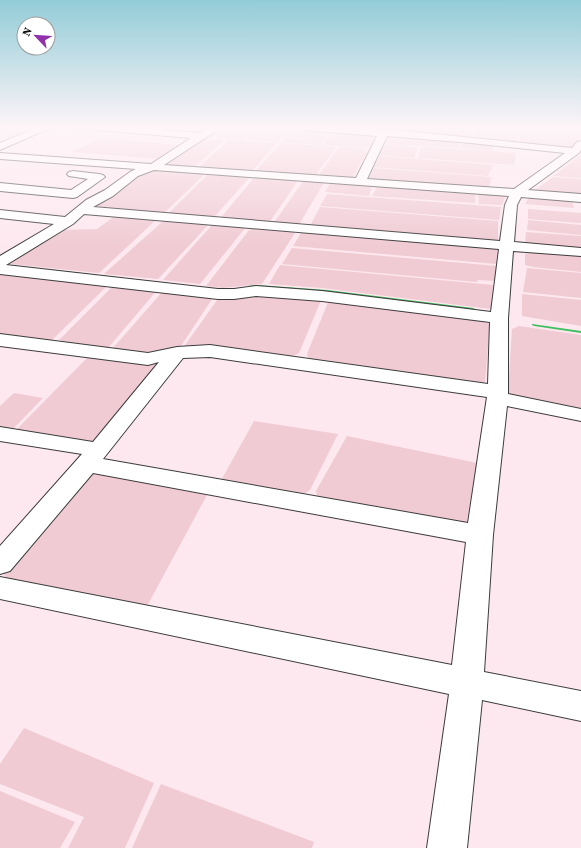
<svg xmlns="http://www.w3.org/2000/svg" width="581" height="848" font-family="'Source Serif 4',serif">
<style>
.farmland{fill:#f0cbd4}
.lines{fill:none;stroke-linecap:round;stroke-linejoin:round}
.stream{fill:#40bf5e;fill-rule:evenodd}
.minor-casing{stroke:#3c3c3c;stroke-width:2}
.minor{fill:#fff;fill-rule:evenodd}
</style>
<rect width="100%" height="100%" fill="#fde8ef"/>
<!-- farmland -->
<g class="farmland">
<polygon points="58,127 84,127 111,130 103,134 55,129"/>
<polygon points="222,127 256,127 243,140 205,136"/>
<polygon points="260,127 286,128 289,130 278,142 246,140"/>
<polygon points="398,127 437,127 434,134 396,131"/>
<polygon points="440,127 473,127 470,137 438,134"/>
<polygon points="477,127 519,127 515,143 474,138"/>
<polygon points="522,127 575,127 581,130 581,136 573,149 519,143"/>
<polygon points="296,128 329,131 320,145 282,142 292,130"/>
<polygon points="333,131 378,134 370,148 323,145"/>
<polygon points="389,135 460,141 458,148 385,144"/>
<polygon points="102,138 180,145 159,159 72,152"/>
<polygon points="205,139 225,140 195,166 166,165"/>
<polygon points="229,140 277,143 252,171 198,168"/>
<polygon points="465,141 497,144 491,151 516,153 514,165 418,158 421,147 487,151 460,148"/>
<polygon points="281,143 336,147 315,176 255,172"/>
<polygon points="385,145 418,147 414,158 379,155"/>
<polygon points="339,147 362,148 368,150 352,179 319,175"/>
<polygon points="581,155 581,178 553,176"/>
<polygon points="380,156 493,165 488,176 374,167"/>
<polygon points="374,168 491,177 491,181 487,189 368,180"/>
<polygon points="155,169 205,174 163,214 90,208 138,176"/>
<polygon points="214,173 251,176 213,218 167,215 207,175"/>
<polygon points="259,177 299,179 269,223 219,220 253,179"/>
<polygon points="553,177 581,179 581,194 534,191"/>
<polygon points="304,180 325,181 298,226 273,224"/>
<polygon points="340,182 372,185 369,196 325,192 330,184"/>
<polygon points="378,185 475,192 475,203 372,196"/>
<polygon points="478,192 506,195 502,205 479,204"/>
<polygon points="327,194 501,207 499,220 320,206"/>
<polygon points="529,197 572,200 574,208 525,204"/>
<polygon points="320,207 498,221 498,241 315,226 311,224"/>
<polygon points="528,209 581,213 581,223 528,219"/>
<polygon points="115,216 157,219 99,273 11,264 8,262 61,230 97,229"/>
<polygon points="174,220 209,224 158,279 104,274 162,222"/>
<polygon points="528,220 581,225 581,235 527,230"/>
<polygon points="220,225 246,227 200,284 163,280 211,226"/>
<polygon points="257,228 287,230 295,233 262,284 223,288 206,286 249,230"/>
<polygon points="305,232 498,247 496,264 293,246 301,233"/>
<polygon points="526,232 581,236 581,250 525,246"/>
<polygon points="292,248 497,266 495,281 478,280 476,282 282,264"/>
<polygon points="537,252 581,256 581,272 533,267 525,265 525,254"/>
<polygon points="280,265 493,285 491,309 322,288 269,284"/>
<polygon points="527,268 581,273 581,298 523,292"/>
<polygon points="0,272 110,283 50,342 0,335"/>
<polygon points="115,284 158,289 108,348 74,344 59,340"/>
<polygon points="164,290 214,296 179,349 156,354 113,348"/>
<polygon points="259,292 322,298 299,353 291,357 183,348 220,296"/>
<polygon points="522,294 581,300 581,326 522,316"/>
<polygon points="329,300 474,319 490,324 485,382 470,382 309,360 307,354"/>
<polygon points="519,326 581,335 581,410 512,396 508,393 512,329"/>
<polygon points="89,356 154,362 158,365 92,442 15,431"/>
<polygon points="14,393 43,398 12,430 0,428 0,406"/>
<polygon points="254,421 338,434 310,490 300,497 219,484"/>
<polygon points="347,436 477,463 466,526 318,501 316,491"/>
<polygon points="96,473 208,493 146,608 10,583 3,573 85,476"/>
<polygon points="24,728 154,783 125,848 68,848 84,817 0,784 0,764"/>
<polygon points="161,784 314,842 312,848 132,848"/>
<polygon points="0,791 75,822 60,848 0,848"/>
</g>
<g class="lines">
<!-- stream -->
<g class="stream">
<polygon points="46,269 169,283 171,284 169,285 47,271 45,270"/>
<polygon points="257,285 327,290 473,308 475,309 473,310 327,292 257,287 250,288 248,287 248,286"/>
<polygon points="532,324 581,331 581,333 534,326 532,325"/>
</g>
<defs>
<g id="minor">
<polygon points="38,127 52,127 0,150 0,143"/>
<path d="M94,127H134L199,133L210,127H222L164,165L356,178L377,136L303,130L298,127L384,129L572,148L577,142L581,141V150L579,153L528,190L581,194V202L521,197L517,205L514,242L581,248V256L513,251L508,318V394L581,409V421L507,406L493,535L484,672L581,691V721L482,700L467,848H427L449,694L0,599V577L452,665L466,542L93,473L10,571L0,574V546L82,454L0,441V427L93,442L159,362L148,365L0,346V334L148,353L177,347L210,345L488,384L490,322L322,301L256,296L234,299H218L0,274V256L54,224L0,218V210L65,217L86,200L105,190L130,172L136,169L0,159V153L151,164L191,138L99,130ZM387,136L471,143L565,153L514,189L367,179ZM154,170L509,196L505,205L500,241L93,207L113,196L138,176ZM84,214L499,249L491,312L322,291L256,286L234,289H218L6,265L73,224ZM210,357L487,397L468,523L103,459L183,358Z"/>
<polygon points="73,171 99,174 103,175 105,177 77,197 73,198 0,191 0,183 71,190 88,179 69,176 67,174 69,172"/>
</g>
</defs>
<!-- minor casing -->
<use href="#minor" class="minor-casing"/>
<!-- minor -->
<use href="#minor" class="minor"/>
</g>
<!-- sky -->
<linearGradient id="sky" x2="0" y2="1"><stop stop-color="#92ccd8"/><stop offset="0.52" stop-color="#fef5f8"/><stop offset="1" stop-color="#fef5f8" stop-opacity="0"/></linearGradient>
<rect width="581" height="246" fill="url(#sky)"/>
<!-- north arrow -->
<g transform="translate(36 36) rotate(295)"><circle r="19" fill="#ffffff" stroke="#9d9d9d"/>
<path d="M0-3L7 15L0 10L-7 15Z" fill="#9130ab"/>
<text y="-6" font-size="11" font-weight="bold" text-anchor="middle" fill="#090909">N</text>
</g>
</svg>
